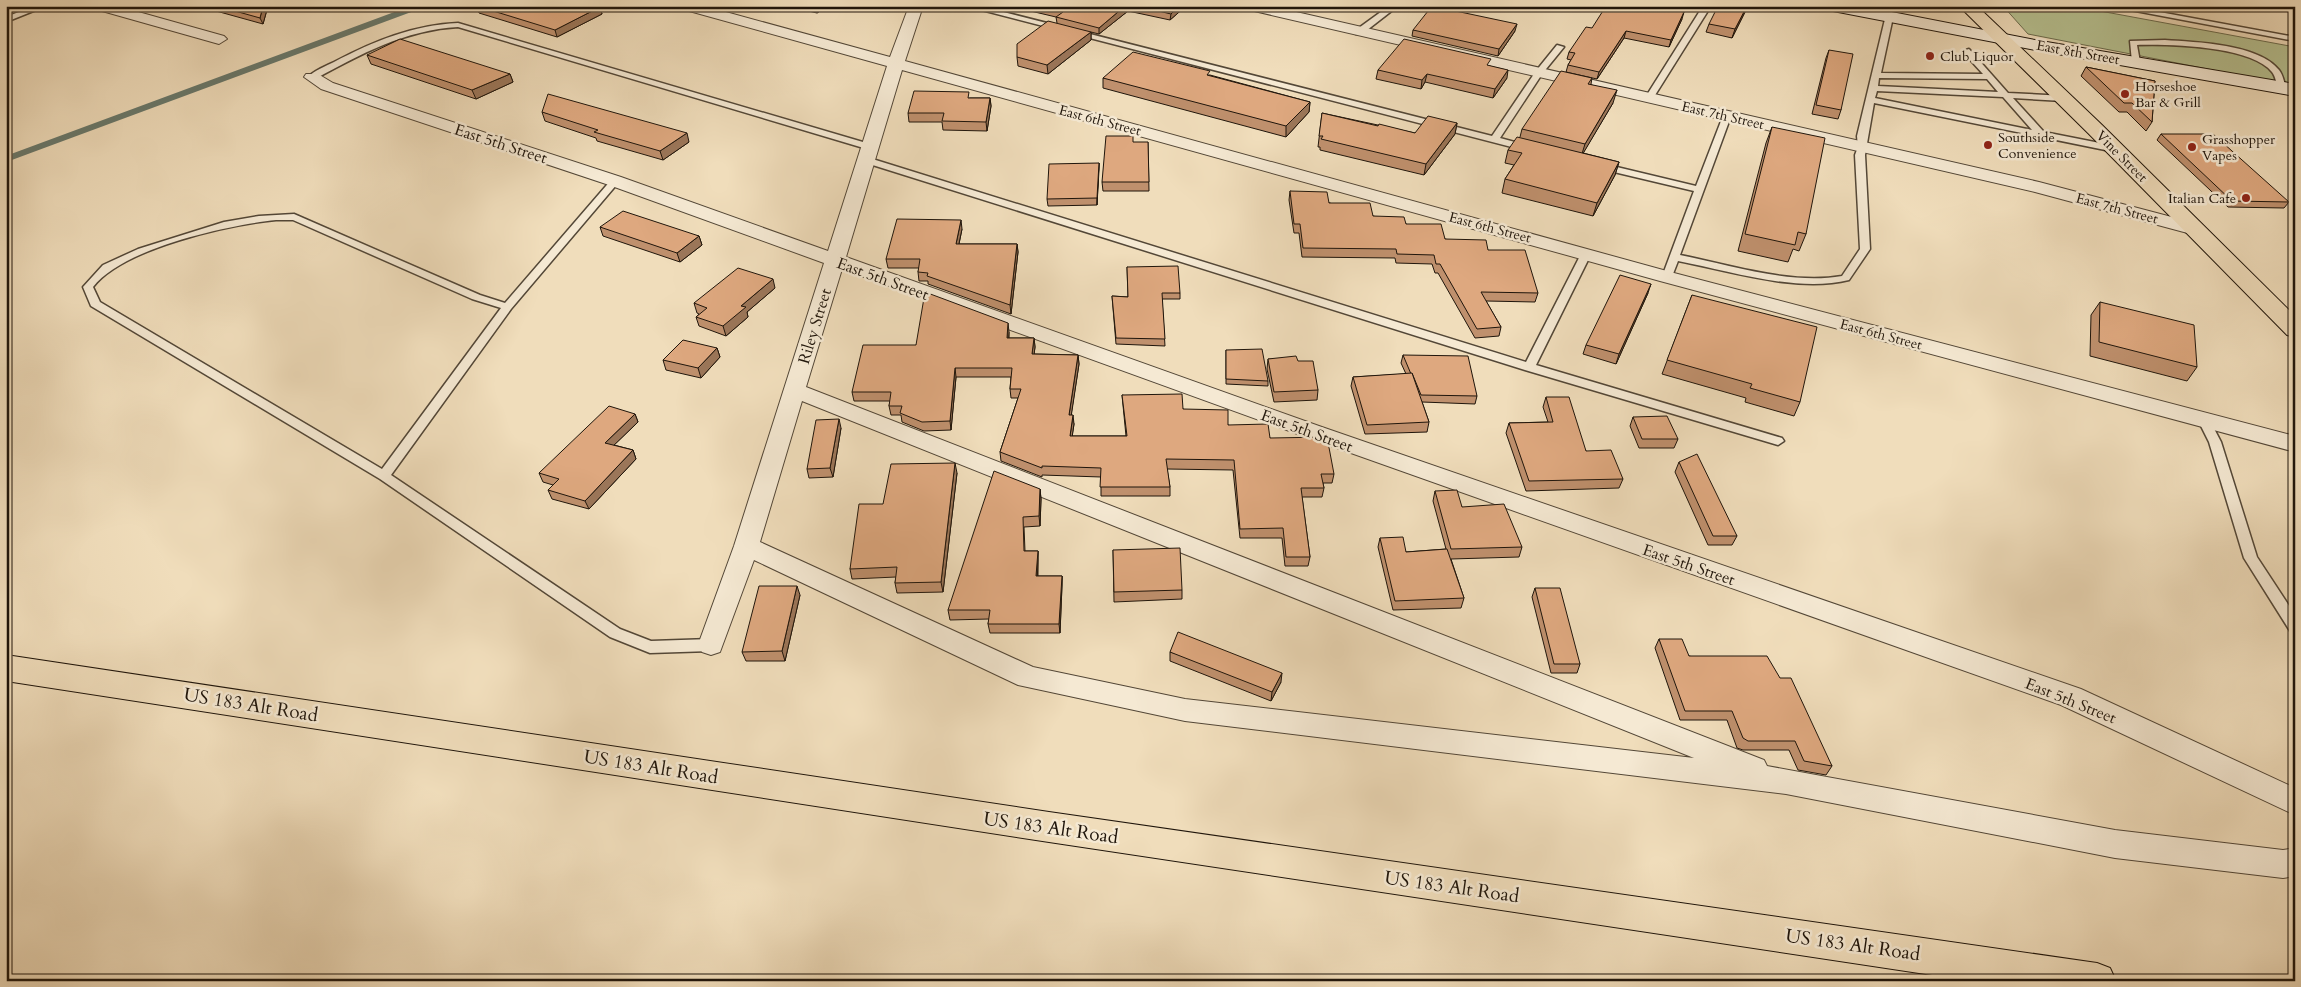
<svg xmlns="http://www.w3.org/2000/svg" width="2301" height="987" font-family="Cardo,serif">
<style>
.green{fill:#b7c292;stroke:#6b6c4e}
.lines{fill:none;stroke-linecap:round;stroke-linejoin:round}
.stream{stroke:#69796c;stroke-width:6}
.service-casing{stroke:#534737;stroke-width:3}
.minor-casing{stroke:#534737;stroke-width:2}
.secondary-casing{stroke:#1f150b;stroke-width:2}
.primary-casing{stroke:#1f150b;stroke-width:2}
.trunk-casing{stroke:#1f150b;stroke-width:2}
.service{fill:#f5e9d3;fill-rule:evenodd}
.minor{fill:#f5e9d3;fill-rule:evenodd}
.secondary{fill:#f5e9d3;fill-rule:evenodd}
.primary{fill:#f0ddbb;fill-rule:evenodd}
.trunk{fill:#f0ddbb;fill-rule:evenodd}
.wall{fill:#bf906d;stroke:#1f150b}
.shaded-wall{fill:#9b7659;stroke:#1f150b}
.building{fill:#dea87f;stroke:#1f150b}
.poi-dot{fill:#8f2418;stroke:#f5e9d3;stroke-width:2}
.labels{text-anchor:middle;stroke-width:5;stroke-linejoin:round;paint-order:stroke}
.far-street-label{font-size:14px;fill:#1f150b;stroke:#f5e9d3}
.far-poi-label{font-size:14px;fill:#1f150b;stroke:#f5e9d3;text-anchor:start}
.street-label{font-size:16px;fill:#1f150b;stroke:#f5e9d3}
.near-street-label{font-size:19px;fill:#1f150b;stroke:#f5e9d3}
</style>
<rect width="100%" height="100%" fill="#f0ddbb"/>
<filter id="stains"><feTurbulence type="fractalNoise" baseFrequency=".004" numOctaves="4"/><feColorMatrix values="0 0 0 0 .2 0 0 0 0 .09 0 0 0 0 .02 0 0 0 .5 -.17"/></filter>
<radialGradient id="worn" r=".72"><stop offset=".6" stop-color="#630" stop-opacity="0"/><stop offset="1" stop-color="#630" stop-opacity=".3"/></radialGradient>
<!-- green -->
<polygon class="green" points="2003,6 2073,6 2295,47 2295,86 2028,34"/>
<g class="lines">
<!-- stream -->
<polyline class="stream" points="6,159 419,6"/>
<defs>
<g id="service">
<polygon points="34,6 46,6 6,22 6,17"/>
<polygon points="966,6 980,6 1492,136 1536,71 1557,45 1564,47 1542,74 1500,138 1530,146 1530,150 1527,151"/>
<polygon points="1389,6 1398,6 1362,34 1356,34 1356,30"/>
<polygon points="1703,6 1711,6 1652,100 1646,100 1645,98"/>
<polygon points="2109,6 2127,6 2295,37 2295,41"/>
<path d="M1886,15L1893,17L1881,73L1983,74L1962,51L1969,49L2008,93L2066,96V100L2063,101L2013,98L2044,132L2115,146L2120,149L2115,152L1874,103L1865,155L1870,249L1849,280C1797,293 1730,271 1678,261L1671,279H1663L1662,277L1694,191L1597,168L1595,166L1600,163L1696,186L1723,116L1727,113L1731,116L1680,255C1731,265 1790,285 1842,276L1860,249L1855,155L1858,147L1857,136ZM1879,78L1987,79L1998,92L1878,86ZM1877,91L2003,97L2032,130L1875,98Z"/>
<path d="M458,23L873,145L875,147L867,149L458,27C405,30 361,54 315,79L308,77C315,70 326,66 334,62C374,41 413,25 458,23Z"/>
<path d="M2165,40C2196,42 2259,44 2279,70C2283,75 2284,82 2286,88L2279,90C2276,84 2276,77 2272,72C2251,46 2169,44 2137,45L2140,62L2136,64L2132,62L2130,41Z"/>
<polygon points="866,157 1526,362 1581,254 1586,251 1590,252 1591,254 1536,365 1782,438 1784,441 1778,445 1525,370 863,162 861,160"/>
<path d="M615,178L620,181L618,183L511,309L391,475L620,629L651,641L711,639L716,641L718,645L716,649L711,651L650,653L610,637L380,479L91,306L83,287L103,265L138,249L224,222L259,216L294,214L480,295L505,303L612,179ZM276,220H293L472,299L501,308L382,469L100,302L93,287C123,248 228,225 276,220Z"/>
<polygon points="2204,416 2208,417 2221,442 2257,557 2295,615 2295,632 2290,631 2244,558 2209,442 2198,420"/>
</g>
<g id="minor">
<polygon points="93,6 117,6 224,36 227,39 219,44 95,9"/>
<path d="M680,6H704L890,57L909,6H923L905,61L1674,273L2295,436V452L1660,281L902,70L846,257L1319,426L2081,689L2295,788V815L2061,705L1303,436L842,269L806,387L1764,760L1767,766L2115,830L2283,850L2295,848V876L2283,878L2115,858L1786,794L1185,721L1018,685L754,560L720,652L711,655L702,652L698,645L734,546L824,263L609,185L321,89L304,77L306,74H318L333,83L621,177L828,251L887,66L682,9ZM802,401L1694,758L1185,699L1033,667L760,542Z"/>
<polygon points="1243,6 1270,6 2039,182 2202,225 2204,229 2202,233 2195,235 2035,192 1250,10"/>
</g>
<polygon id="secondary" points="1825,6 1861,6 2035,40 2295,84 2295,96 2035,50 1833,11"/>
<polygon id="primary" points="1959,6 1977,6 2102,125 2295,316 2295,337 2287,335 2088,133"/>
<polygon id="trunk" points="6,655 1049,812 2097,963 2110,968 2116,981 1972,981 1049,842 6,681"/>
</defs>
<!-- service casing -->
<use href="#service" class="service-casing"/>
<!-- minor casing -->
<use href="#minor" class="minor-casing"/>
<!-- secondary casing -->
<use href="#secondary" class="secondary-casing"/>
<!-- primary casing -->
<use href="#primary" class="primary-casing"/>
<!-- trunk casing -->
<use href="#trunk" class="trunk-casing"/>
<!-- service -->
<use href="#service" class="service"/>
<!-- minor -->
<use href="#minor" class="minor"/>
<!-- secondary -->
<use href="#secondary" class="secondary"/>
<!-- primary -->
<use href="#primary" class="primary"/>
<!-- trunk -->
<use href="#trunk" class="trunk"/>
</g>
<!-- wall -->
<g class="wall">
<polygon points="198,6 268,6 263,24"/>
<polygon points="477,6 600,7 602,14 557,37 479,13"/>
<polygon points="788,6 828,6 817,13"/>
<polygon points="1022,6 1186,6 1170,20 1128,11 1099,34 1091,32 1091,40 1048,74 1018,66 1017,57 1057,23 1056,17 1022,9"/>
<polygon points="1748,6 1732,38 1706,32 1709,24"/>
<polygon points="1682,19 1669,47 1624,38 1597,79 1566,72 1568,65 1571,60 1567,59 1569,52 1592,28"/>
<polygon points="1413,30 1515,31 1498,56 1412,36"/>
<polygon points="1829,50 1841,110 1838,119 1812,114 1826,58"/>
<polygon points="367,55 510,74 513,82 476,99 371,64"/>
<polygon points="1490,66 1507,78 1493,98 1425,82 1421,89 1376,79 1378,70"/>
<polygon points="2086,67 2155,81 2152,122 2146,131 2127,112 2119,112 2081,76"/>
<polygon points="1210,75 1310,102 1309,112 1286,137 1103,88 1103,78"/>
<polygon points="1592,78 1591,84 1613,103 1583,153 1619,162 1615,175 1593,216 1502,193 1505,179 1514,165 1505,163 1508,150 1520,137 1522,129"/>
<polygon points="970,98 990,98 991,106 987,131 943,130 942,122 909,122 908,113"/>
<polygon points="542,112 689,142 663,160 597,141 596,138 545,121"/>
<polygon points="1322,113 1415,133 1457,123 1455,134 1424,175 1320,150 1320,147 1318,147"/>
<polygon points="1772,127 1806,234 1799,251 1793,249 1788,262 1738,251 1766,143"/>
<polygon points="2161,134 2289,202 2284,208 2228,207 2157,140"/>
<polygon points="1148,142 1149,191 1103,191 1102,182"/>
<polygon points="1099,163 1097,205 1048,206 1047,199"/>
<polygon points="1290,191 1373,216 1406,224 1445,239 1488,250 1538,293 1535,302 1486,301 1501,327 1499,336 1475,338 1438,273 1435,273 1432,264 1396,263 1395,258 1302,257 1299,233 1294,233 1289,200"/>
<polygon points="600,227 699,236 702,245 680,262 603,236"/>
<polygon points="962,229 959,244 1017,244 1018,252 1011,314 928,284 928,281 919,281 918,272 919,268 888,268 886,259"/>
<polygon points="1127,267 1180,293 1180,299 1162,299 1165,346 1116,344 1112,296 1128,297"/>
<polygon points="775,288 747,312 748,317 726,336 699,326 696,317 699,314 697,313 694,303"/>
<polygon points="1648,293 1616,364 1583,354 1586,345"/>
<polygon points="1692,295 1800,402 1794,416 1745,402 1746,398 1662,374"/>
<polygon points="2100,302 2197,367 2187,381 2090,356 2091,315"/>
<polygon points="1009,332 1009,338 1034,338 1035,347 1034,354 1078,355 1079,364 1071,415 1074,424 1072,436 1126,436 1122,395 1183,409 1228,425 1270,438 1334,474 1332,483 1323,483 1324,488 1322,497 1302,497 1310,557 1308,566 1285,566 1282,538 1240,538 1233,470 1167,469 1170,487 1170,496 1101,496 1101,477 1042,475 1042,477 1001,461 1000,452 1018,398 1011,398 1010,389 1011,377 956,377 951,430 924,431 902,422 901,415 891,415 889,406 890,401 854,401 852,392 916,345"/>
<polygon points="717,348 720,357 701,378 666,370 663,360"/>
<polygon points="1226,350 1268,381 1268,386 1226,384"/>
<polygon points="1403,355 1477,396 1475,404 1422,402 1429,422 1427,432 1365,434 1351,386 1353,377 1406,374 1401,363"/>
<polygon points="1268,359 1298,361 1318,390 1317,400 1274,402 1267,369"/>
<polygon points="1546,397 1586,451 1623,479 1619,488 1526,491 1506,433 1509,423 1548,422 1543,407"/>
<polygon points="635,414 638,422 614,445 633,450 636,459 589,509 552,499 548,490 553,485 543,482 539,473"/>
<polygon points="1633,417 1678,439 1674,448 1639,448 1630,426"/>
<polygon points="841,428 833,477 809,478 807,469"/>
<polygon points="1679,462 1737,536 1732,545 1708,545 1675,472"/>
<polygon points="957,473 943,592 897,593 895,583 896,577 852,579 850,569 883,504"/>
<polygon points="1040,489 1041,499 1040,526 1024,527 1025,551 1038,551 1038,576 1062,576 1062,585 1060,633 990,633 988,624 989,619 950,620 948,610"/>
<polygon points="1435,491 1462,507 1522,547 1519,557 1451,559 1464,598 1461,608 1393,610 1378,547 1380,538 1406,552 1446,549 1433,501"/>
<polygon points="1113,550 1182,590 1182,599 1114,602"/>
<polygon points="1535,588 1580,664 1577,673 1551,673 1532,597"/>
<polygon points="800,595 785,661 746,661 742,652"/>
<polygon points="1659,639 1689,656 1780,678 1832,766 1826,775 1798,770 1789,750 1743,750 1737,748 1727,720 1680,720 1655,648"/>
<polygon points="1170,652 1281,682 1271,701 1170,661"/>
</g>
<!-- shaded-wall -->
<g class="shaded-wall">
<polygon points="263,6 268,6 263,24 260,18"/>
<polygon points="816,6 828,6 817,13"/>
<polygon points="1125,6 1128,6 1128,11 1099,34 1099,28"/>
<polygon points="1179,6 1186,6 1170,20 1171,14"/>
<polygon points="1747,6 1748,6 1732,38 1735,29"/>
<polygon points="600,7 602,14 557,37 555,30"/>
<polygon points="1684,12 1682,19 1669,47 1671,40"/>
<polygon points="1517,24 1515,31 1498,56 1499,49"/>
<polygon points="1626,31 1624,38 1597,79 1599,72"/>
<polygon points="1091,32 1091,40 1048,74 1047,65"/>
<polygon points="1508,70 1507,78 1493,98 1495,89"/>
<polygon points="510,74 513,82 476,99 472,90"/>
<polygon points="1427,74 1425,82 1421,89 1422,80"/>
<polygon points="1617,90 1613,103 1581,157 1585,144"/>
<polygon points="990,98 991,106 987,131 986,122"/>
<polygon points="1310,102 1309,112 1286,137 1286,126"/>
<polygon points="1457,123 1455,134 1424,175 1426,164"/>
<polygon points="687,133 689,142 663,160 660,151"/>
<polygon points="1619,162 1615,175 1593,216 1597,203"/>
<polygon points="1099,163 1099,170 1097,205 1097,198"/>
<polygon points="961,220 962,229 957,253 956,244"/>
<polygon points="699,236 702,245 680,262 677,253"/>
<polygon points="1017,244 1018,252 1011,314 1010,305"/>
<polygon points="773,279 775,288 747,312 748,317 726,336 723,326 741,306"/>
<polygon points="1651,284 1648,293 1616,364 1619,354"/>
<polygon points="1008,323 1009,332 1008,347 1007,338"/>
<polygon points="1034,338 1035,347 1033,363 1032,354"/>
<polygon points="717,348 720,357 701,378 698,368"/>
<polygon points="1078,355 1079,364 1070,424 1069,415"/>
<polygon points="955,368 956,377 951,430 950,421"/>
<polygon points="635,414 638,422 608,451 605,443"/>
<polygon points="1073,415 1074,424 1071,445 1070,436"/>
<polygon points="839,419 841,428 833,477 830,468"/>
<polygon points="633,450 636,459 589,509 585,501"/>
<polygon points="955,463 957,473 943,592 941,582"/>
<polygon points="1040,489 1041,499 1040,526 1039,516"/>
<polygon points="1038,551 1038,560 1037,585 1036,576"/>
<polygon points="1062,576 1062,585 1060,633 1059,624"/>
<polygon points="797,586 800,595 785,661 782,651"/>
<polygon points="1282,673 1281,682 1271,701 1272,692"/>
</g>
<!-- building -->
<g class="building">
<polygon points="217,6 263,6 260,18"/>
<polygon points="477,6 596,6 600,7 555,30"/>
<polygon points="1039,6 1125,6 1099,28 1056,17 1063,12"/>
<polygon points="1138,6 1179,6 1171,14"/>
<polygon points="1432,6 1517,24 1499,49 1413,30"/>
<polygon points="1606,6 1651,6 1684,12 1671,40 1626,31 1599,72 1568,65 1575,53 1569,52 1586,27 1592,28"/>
<polygon points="1718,6 1747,6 1735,29 1709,24"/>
<polygon points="1048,21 1091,32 1047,65 1017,57 1017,44"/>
<polygon points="400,39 510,74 472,90 367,55"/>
<polygon points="1404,39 1491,59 1487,65 1508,70 1495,89 1427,74 1422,80 1378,70"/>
<polygon points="1829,50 1853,54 1841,110 1816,105"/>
<polygon points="1133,52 1210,71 1207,75 1310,102 1286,126 1103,78"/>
<polygon points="2086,67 2155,81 2152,122 2132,103 2124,103"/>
<polygon points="1561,71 1592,78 1588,84 1617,90 1585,144 1522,129"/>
<polygon points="914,91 969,92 968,98 990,98 986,122 942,121 944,113 908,113"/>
<polygon points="548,94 687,133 660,151 594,132 598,130 542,112"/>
<polygon points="1322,113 1378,126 1379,124 1415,133 1428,116 1457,123 1426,164 1321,139 1323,136 1319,136"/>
<polygon points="1772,127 1825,138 1806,234 1798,232 1795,245 1745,234"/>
<polygon points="2161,134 2213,134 2289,202 2232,201"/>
<polygon points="1106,136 1133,136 1133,142 1148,142 1149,182 1102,182"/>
<polygon points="1517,137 1619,162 1597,203 1505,179 1522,153 1508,150"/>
<polygon points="1099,163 1097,198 1047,199 1049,164"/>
<polygon points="1290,191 1327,192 1329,203 1370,203 1373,216 1404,217 1406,224 1441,224 1445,239 1486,240 1488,250 1525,250 1538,293 1481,292 1501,327 1477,329 1440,264 1436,264 1434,255 1397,254 1396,249 1303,248 1300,224 1294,224"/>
<polygon points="623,211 699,236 677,253 600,227"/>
<polygon points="897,219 961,220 956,244 1017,244 1010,305 927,276 928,273 918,272 920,259 886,259"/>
<polygon points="1178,266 1180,293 1162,293 1165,339 1116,338 1112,296 1128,297 1127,267"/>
<polygon points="738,268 773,279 741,306 746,307 723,326 696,317 707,308 694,303"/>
<polygon points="1620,275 1651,284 1619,354 1586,345"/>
<polygon points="925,292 1008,323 1007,338 1034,338 1032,354 1078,355 1069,415 1073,415 1070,436 1127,436 1122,395 1182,394 1183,409 1228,410 1228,425 1268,424 1270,438 1327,437 1334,474 1321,474 1324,488 1301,488 1310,557 1286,557 1283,528 1240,529 1234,460 1166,459 1170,487 1100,487 1101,468 1042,466 1042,468 1000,452 1021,389 1010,389 1012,368 955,368 950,421 922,422 900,413 902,406 889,406 891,392 852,392 863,345 916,345"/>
<polygon points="1692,295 1817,327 1800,402 1750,388 1752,384 1667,360"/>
<polygon points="2100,302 2194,325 2197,367 2099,342"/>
<polygon points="683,340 717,348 698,368 663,360"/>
<polygon points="1262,349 1268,381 1226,379 1226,350"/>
<polygon points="1403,355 1468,356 1477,396 1421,395 1412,373 1411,374"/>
<polygon points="1296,356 1298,361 1313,361 1318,390 1274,392 1268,359"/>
<polygon points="1412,373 1429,422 1367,425 1353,377"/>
<polygon points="1546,397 1569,397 1586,451 1611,450 1623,479 1529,481 1509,423 1553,422"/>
<polygon points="609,406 635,414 605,443 633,450 585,501 548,490 559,479 539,473"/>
<polygon points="1667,416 1678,439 1642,439 1633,417"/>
<polygon points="839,419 830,468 807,469 816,420"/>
<polygon points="1697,454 1737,536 1713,536 1679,462"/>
<polygon points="955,463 941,582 895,583 897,567 850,569 859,504 883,504 891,464"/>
<polygon points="994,471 1040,489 1039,516 1023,517 1024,551 1038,551 1036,576 1062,576 1059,624 988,624 990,610 948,610"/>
<polygon points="1457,490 1462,507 1504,504 1522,547 1451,549 1435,491"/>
<polygon points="1403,537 1406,552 1447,549 1464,598 1395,601 1380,538"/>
<polygon points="1180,548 1182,590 1114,592 1113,550"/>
<polygon points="759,586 797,586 782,651 742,652"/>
<polygon points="1535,588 1560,588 1580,664 1554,664"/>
<polygon points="1178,632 1282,673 1272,692 1170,652"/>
<polygon points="1659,639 1682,639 1689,656 1767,656 1780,678 1791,678 1832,766 1804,761 1795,741 1748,741 1743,738 1732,711 1685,711"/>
</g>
<!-- markers -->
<g class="poi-dot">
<circle cx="1930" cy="56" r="5"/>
<circle cx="2125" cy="94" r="5"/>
<circle cx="1988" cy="145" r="5"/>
<circle cx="2192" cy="147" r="5"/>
<circle cx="2246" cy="198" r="5"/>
</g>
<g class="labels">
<!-- far-street labels -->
<g class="far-street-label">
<text transform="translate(2078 52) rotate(10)" y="5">East 8th Street</text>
<text transform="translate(1723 115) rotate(13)" y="5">East 7th Street</text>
<text transform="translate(1100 120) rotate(15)" y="5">East 6th Street</text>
<text transform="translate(2122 156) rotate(45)" y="5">Vine Street</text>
<text transform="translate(2117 208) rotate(15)" y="5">East 7th Street</text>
<text transform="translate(1490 227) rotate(15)" y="5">East 6th Street</text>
<text transform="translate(1881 334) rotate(15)" y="5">East 6th Street</text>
</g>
<!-- far-poi labels -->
<g class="far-poi-label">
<text x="1940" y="61">Club Liquor</text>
<text x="2135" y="91">Horseshoe<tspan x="2135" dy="16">Bar &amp; Grill</tspan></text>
<text x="1998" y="142">Southside<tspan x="1998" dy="16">Convenience</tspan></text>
<text x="2202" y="144">Grasshopper<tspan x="2202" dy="16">Vapes</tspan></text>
<text x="2236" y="203" text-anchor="end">Italian Cafe</text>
</g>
<!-- street labels -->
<g class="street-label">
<text transform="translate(501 143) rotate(18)" y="6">East 5th Street</text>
<text transform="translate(883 278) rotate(20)" y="6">East 5th Street</text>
<text transform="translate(814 326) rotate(-73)" y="6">Riley Street</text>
<text transform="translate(1307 430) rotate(20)" y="6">East 5th Street</text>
<text transform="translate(1689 564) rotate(19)" y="6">East 5th Street</text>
<text transform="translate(2071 700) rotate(22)" y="6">East 5th Street</text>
</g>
<!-- near-street labels -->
<g class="near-street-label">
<text transform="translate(251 704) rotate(9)" y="7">US 183 Alt Road</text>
<text transform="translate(651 766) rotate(9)" y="7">US 183 Alt Road</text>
<text transform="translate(1051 827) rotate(8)" y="7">US 183 Alt Road</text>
<text transform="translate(1452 886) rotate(8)" y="7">US 183 Alt Road</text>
<text transform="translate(1853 944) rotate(8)" y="7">US 183 Alt Road</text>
</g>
</g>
<!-- margin -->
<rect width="2301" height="987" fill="none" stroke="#f0ddbb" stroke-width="25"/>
<rect x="8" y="8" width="2286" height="972" fill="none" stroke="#1f150b" stroke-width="2.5"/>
<rect x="12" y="12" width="2276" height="962" fill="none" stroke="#1f150b"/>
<rect width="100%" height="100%" filter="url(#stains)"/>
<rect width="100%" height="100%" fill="url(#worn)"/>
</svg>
